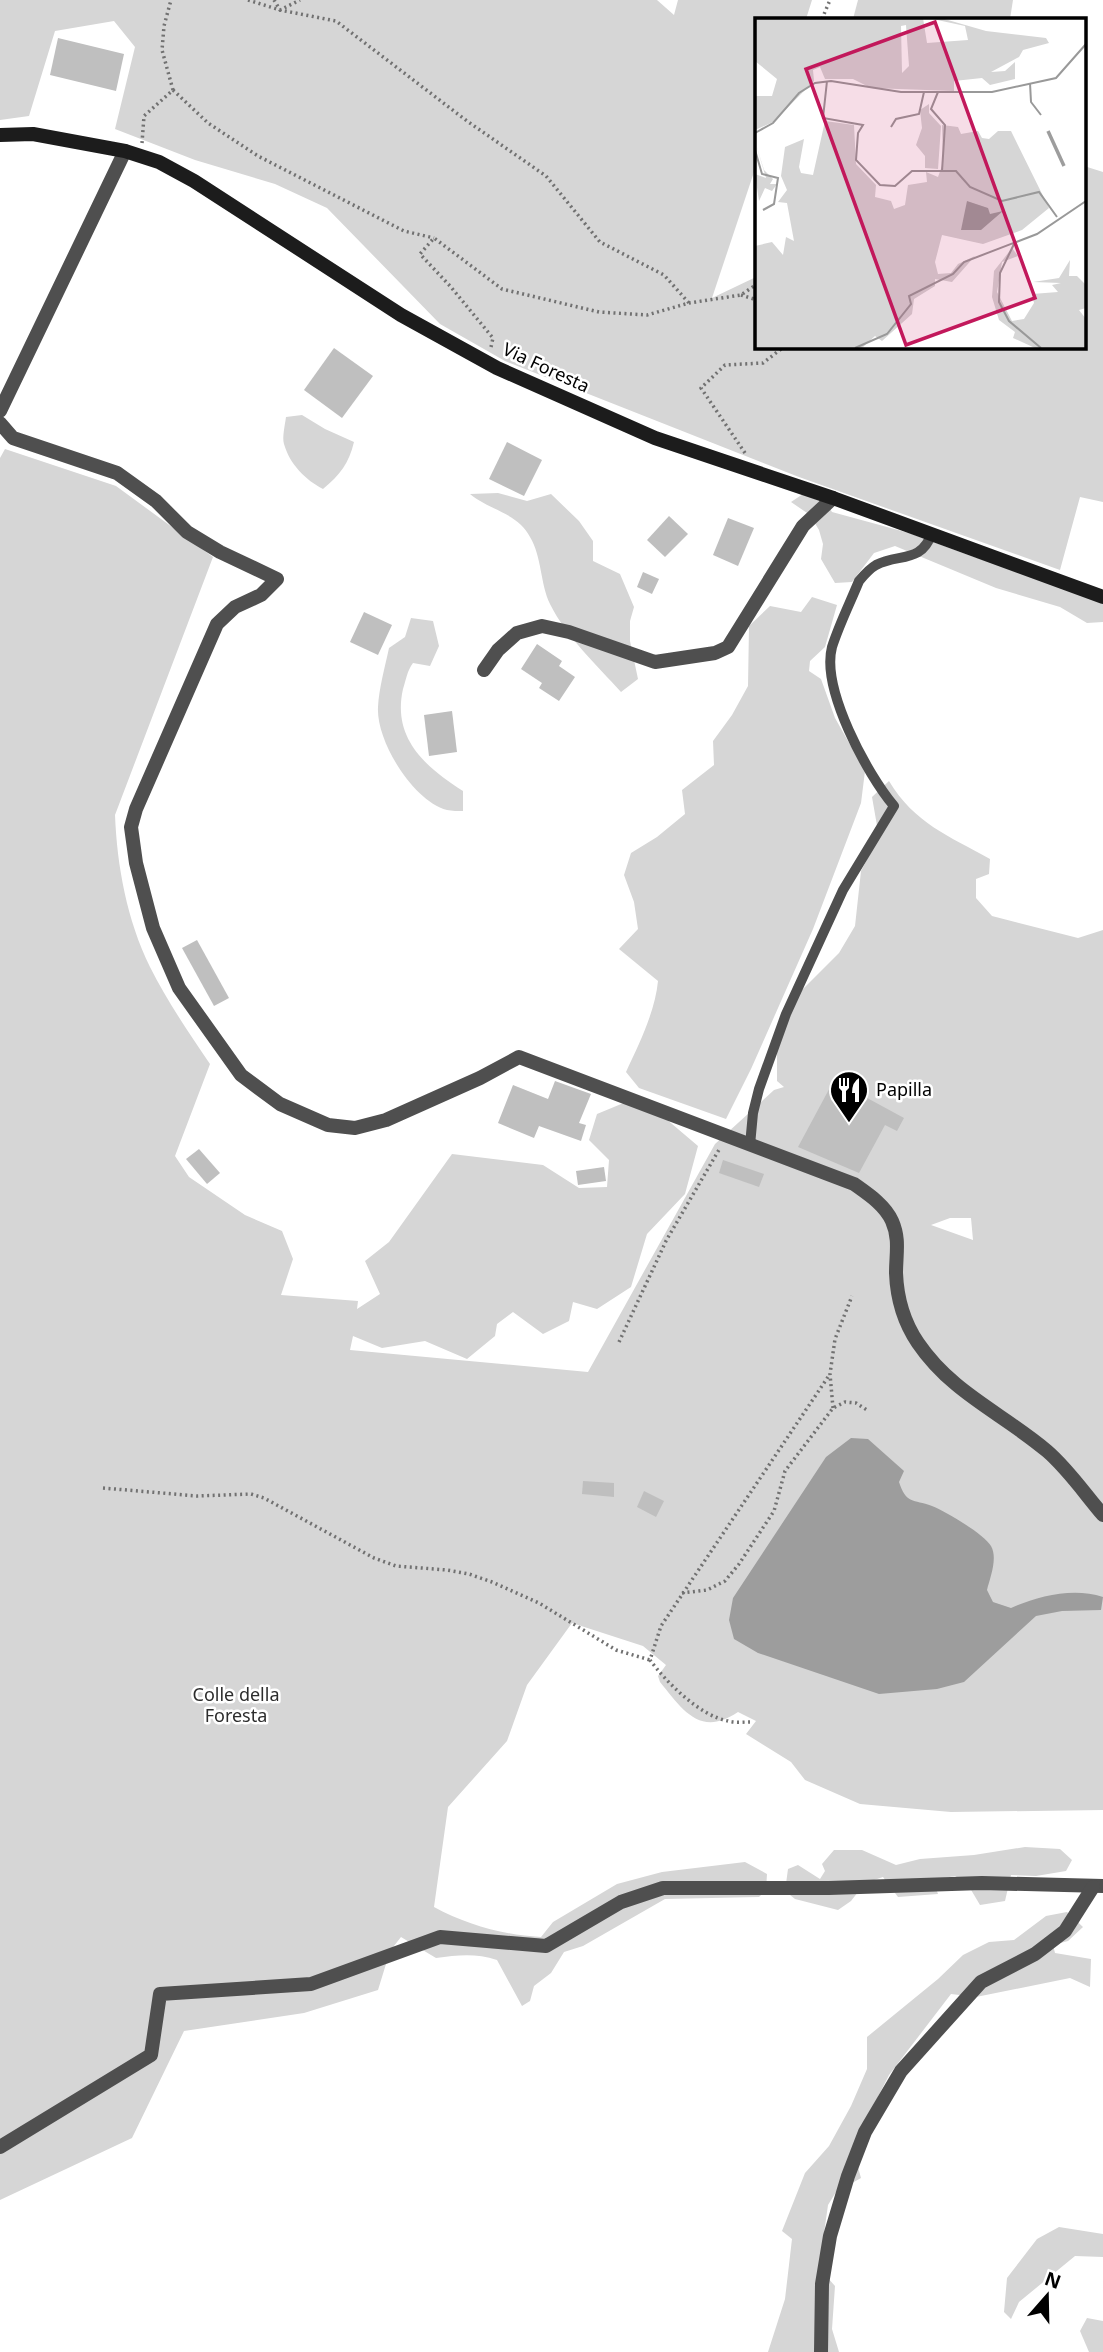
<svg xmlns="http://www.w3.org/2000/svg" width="1103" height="2352" font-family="'Noto Sans',sans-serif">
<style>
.green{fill:#d6d6d6;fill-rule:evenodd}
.water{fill:#9d9d9d}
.building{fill:#bfbfbf}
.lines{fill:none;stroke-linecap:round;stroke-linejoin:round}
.path{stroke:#717171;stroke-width:3.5;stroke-dasharray:2 3.5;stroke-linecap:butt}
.lane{stroke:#4f4f4f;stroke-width:10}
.street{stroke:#4f4f4f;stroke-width:14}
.secondary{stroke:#1c1c1c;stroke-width:14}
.labels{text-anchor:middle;stroke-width:5;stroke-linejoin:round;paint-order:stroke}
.street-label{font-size:18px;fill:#000;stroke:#fff}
.poi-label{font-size:18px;fill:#000;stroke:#fff;text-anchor:start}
.park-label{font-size:18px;fill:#2d2d2d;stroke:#fff}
.inset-river{fill:none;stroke:#9d9d9d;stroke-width:3.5}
.inset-road{fill:none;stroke:#999;stroke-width:2}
.view{fill:#c2185b;fill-opacity:0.15;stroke:#c2185b;stroke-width:3.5}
.inset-edge{fill:none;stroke:#000;stroke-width:3.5}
</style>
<rect width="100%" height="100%" fill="#fff"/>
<!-- green -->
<g class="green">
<polygon points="0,0 657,0 674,15 678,0 812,0 806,19 757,19 756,166 712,298 756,277 757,346 1084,346 1084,166 1103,172 1103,502 1080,497 1060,570 799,477 505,361 440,324 327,208 275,184 195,160 115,129 135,47 114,21 55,31 29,116 0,120"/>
<polygon points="858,0 1013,0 1010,19 853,19"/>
<path d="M302,415L325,429L354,442C349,463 340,475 323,489C306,480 290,465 284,444C282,437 285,425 286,417Z"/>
<path d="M5,449L116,486L213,557L115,815C117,866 127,920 150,967C167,1001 189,1033 210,1064L175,1156L189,1177L245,1215L282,1231L293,1259L281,1295L358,1301L357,1309L380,1294L365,1261L389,1242L452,1154L543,1165L579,1188L607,1187L609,1160L589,1140L597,1114L626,1102L665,1118L698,1146L685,1194L647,1234L631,1287L597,1309L573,1302L569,1321L543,1334L513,1312L497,1324L495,1336L467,1359L425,1341L382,1348L353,1336L350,1350L588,1372L715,1144L774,1090L784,1087L777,1081V1046L793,999L839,953L855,926L861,871L879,837L872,797L889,781C914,823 949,836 990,859L989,874L976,879V898L992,916L1078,938L1103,930V1810L951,1812L860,1804L805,1780L791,1762L746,1734L756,1721L738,1712C700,1738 682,1709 660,1682L658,1676L666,1665L643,1646L572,1623L527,1685L507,1741L448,1807L434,1907C467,1925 504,1935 541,1937L553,1922L617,1884L662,1872L745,1862L767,1874L766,1890L759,1897L665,1899L583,1946L564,1952L551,1973L534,1986L530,2001L522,2006L497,1960C476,1953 458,1955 436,1958L401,1937L390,1951L378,1990L304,2013L184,2031L132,2138L0,2200V458ZM950,1218H971L973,1240L931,1225Z"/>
<path d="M498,493L527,501L551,494L579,521L593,541V561L620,574L634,607L630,621V641L638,679L621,692C596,664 567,638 550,604C540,583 542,557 530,537C518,513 489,510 470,494Z"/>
<polygon points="803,494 827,504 832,512 909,533 971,556 1066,587 1103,602 1103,622 1087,623 1060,607 996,588 895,546 874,553 852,582 835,583 821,559 823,544 819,530 810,515 791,502"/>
<path d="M812,597L837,605L825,647L810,661L809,671L821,679L835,718L865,771L861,803L813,929L751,1069L726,1119L639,1088L626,1072C639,1044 655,1012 658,981L619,949L638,929L634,902L624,875L631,853L657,837L685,814L682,790L714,765L713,741L732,715L748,686L749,626L770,606L801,612Z"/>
<path d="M411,618L433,621L439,646L430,666L413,663C407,671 406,680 403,689C392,738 425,767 463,791V811C458,811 452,811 447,810C413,801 376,741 378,707C379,688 385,667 389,648L405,637Z"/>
<polygon points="1025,1847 1060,1849 1072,1860 1066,1871 1036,1876 1011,1875 1005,1901 980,1905 967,1883 955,1876 933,1880 938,1894 898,1897 883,1877 865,1883 851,1901 838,1910 795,1899 785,1891 788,1869 798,1865 820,1879 825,1871 822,1864 834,1850 862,1850 896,1865 920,1859 974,1855"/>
<polygon points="1067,1912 1083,1927 1068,1941 1053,1945 1055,1953 1091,1959 1090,1987 1070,1978 976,1997 951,1994 889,2075 855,2142 854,2153 861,2178 836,2192 828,2205 819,2268 835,2286 832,2329 839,2352 768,2352 785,2299 792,2239 782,2231 805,2173 829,2146 851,2106 867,2069 867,2037 938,1979 963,1955 989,1942 1014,1940 1046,1916"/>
<polygon points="1059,2227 1103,2234 1103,2257 1075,2256 1019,2302 1011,2319 1004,2312 1007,2278 1037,2239"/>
<polygon points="1087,2318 1103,2321 1103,2352 1089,2352 1080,2331"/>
</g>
<!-- water -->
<path class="water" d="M851,1438L868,1439L904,1471L899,1482C906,1504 913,1499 932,1506C945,1511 984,1534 991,1546C998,1558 990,1578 987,1590L993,1602L1011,1608C1038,1596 1073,1587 1103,1597L1101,1610L1062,1611L1036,1616L964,1682L937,1689L879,1694L758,1653L734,1639L729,1620L733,1598L826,1457Z"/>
<!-- building -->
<g class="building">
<polygon points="58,38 124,54 116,91 50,75"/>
<polygon points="334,348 373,376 342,418 304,390"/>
<polygon points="507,442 542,460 524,496 489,479"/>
<polygon points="669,516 688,534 665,557 647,540"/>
<polygon points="728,518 754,528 738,566 713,555"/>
<polygon points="643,572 659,579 652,594 637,587"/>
<polygon points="364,612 392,625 378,655 350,642"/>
<polygon points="537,644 562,661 559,666 575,677 559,701 539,688 542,683 521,669"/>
<polygon points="452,711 457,752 429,756 424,715"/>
<polygon points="197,940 229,998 214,1006 182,948"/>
<polygon points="834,1080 904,1118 897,1131 885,1125 859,1173 798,1147"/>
<polygon points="555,1081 591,1094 579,1123 586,1125 581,1141 539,1126 534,1138 498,1123 513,1085 548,1099"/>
<polygon points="199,1149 220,1173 207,1184 186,1159"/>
<polygon points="723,1160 764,1174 759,1187 719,1173"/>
<polygon points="604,1167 606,1181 578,1185 576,1171"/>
<polygon points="583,1481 614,1483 614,1497 582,1494"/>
<polygon points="644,1491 664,1501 656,1517 637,1507"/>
</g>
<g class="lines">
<!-- path -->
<g class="path">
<polyline points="248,0 280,10 300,0"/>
<polyline points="274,0 280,10 336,21 467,121 546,176 600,242 664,275 689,303"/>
<polyline points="822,19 830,0"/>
<polyline points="173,90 208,123 258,156 404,231 434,238"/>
<polyline points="142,143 144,116 173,90 162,50 164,26 171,0"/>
<polyline points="741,295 757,300"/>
<polyline points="491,347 493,338 450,286 420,254 434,238 502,289 599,312 647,315 689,303 741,295 757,284"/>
<polyline points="745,453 701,388 725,365 763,363 785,346"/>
<polyline points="619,1342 666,1241 720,1148"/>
<polyline points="833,1408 830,1374 835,1339 852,1296"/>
<polyline points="103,1488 197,1496 251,1494 264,1498 374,1558 396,1566 447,1570 469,1574 492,1582 539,1603 616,1650 650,1660"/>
<polyline points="682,1593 707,1590 725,1581 739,1564 774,1511 785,1471 833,1408 845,1402 856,1403 867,1410"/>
<path d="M750,1722C743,1722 735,1723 728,1721C700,1716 666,1682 650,1660L661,1626L830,1374"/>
</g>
<!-- lane -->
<path class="lane" d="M750,1145L753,1113L759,1089L786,1014L843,890L894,806C867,774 821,689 832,647C839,625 850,603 859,581C864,575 869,569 876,565C899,553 921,564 932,533"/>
<!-- street -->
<g class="street">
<polyline points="0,411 125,151"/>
<path d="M0,423L13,438L117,473L156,501L187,532L220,552L277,579L261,595L235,607L217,624L136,809L131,827L136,863L153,928L179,988L241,1075L280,1104L328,1125L355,1128L386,1120L480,1078L519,1057L854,1184C868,1194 885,1205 892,1221C900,1239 896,1254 896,1273C897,1299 903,1321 918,1343C952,1393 1002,1413 1047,1451C1068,1469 1085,1494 1103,1515"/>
<polyline points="484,670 498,650 517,633 542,626 569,632 655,662 715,653 728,647 803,526 833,498"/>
<polyline points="0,2147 151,2055 160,1994 311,1984 440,1937 546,1946 621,1902 663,1888 829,1888 982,1883 1103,1886"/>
<polyline points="821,2352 822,2284 830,2236 848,2176 865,2132 901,2071 981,1982 1035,1954 1065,1931 1093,1887"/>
</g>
<!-- secondary -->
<polyline class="secondary" points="0,135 33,134 125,151 159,162 194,181 401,315 497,368 655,438 833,498 1103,597"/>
</g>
<!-- icons -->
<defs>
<symbol id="restaurant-pin" viewBox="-11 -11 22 30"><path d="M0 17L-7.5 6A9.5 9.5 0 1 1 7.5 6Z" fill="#000" stroke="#fff"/><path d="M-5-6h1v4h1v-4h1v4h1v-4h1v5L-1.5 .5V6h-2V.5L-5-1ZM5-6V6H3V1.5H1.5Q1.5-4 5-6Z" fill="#fff"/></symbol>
</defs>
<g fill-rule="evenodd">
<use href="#restaurant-pin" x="827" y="1068" width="44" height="60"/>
</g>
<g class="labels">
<!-- street labels -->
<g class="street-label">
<text transform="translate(546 368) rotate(25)" y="6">Via Foresta</text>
</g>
<!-- poi labels -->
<g class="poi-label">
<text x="876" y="1096">Papilla</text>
</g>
<!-- park labels -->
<g class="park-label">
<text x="236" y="1701">Colle della<tspan x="236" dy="21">Foresta</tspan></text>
</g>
</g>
<!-- overview -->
<g transform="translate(755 18)">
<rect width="331" height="331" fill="#fff"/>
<path d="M0,0H168L172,25L213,22L210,8L173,0H186L231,13L291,20L294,25L268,32L264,39L236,54L250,53L260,44V61L235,67L227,60L199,63V73L116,70L98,61H70L65,49L58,52L59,63L18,104L0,112V78H17L22,61L0,43ZM151,7L154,48L147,55L146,8ZM174,86V95L186,108L183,151L170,150V138L161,127L167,110L165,92ZM70,103L99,107L101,146L121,167L120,179L136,183L139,191L150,187L153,167L172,164L171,154L183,159L188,145L187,107L203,109L206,116L223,113L227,120L234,121L243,113H256L294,190L267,212L228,226L187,217L180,244L183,256L196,255L203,246L220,238L197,264L180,261V268L159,281L157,296L127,323L120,318L107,330H0V228L17,224L28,237L31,219L39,223L32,185L23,184L32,172L26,158L30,129L49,121L44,149L46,155L58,157ZM0,123L9,152L18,161L15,166H22L17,173L10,170L4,183L0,156L11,160ZM257,230L263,238L247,244L242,274L257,303L269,301L279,285L277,276L303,274L297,267L306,265L278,264L304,260L315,242L314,258H322L331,267V290L324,292L331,301V330H280L258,320L260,314L244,302L237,279L239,253Z" fill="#d6d6d6" fill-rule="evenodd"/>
<path d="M212,183L233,190L235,196L248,193L226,212H206Z" fill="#9d9d9d"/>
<path class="inset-river" d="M293,113L309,148"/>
<path class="inset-road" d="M72,63L68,100L108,107L103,115L101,142L125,167L140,168L157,153H201L215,169L247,183L284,174L302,199M275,65L276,84L286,97M183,74L176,91L190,107L187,153M136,109L141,101L164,96L169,74M0,115L18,105L44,75L60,65L76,63L146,74H237L301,60L331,26M0,132L7,156L23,160L19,186L8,192M259,226L245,255L244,284L254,303L286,330M100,330L132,316L156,286L154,278L198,256L209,244L282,216L331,183"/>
<path class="view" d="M180,4L280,280L151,327L51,51Z"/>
<rect width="331" height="331" class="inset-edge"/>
</g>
<!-- north arrow -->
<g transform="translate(1047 2296) rotate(20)" stroke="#ffffff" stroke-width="5" paint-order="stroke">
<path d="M0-5L12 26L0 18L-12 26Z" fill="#000000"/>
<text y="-10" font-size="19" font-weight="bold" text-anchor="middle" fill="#000000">N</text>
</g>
</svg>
